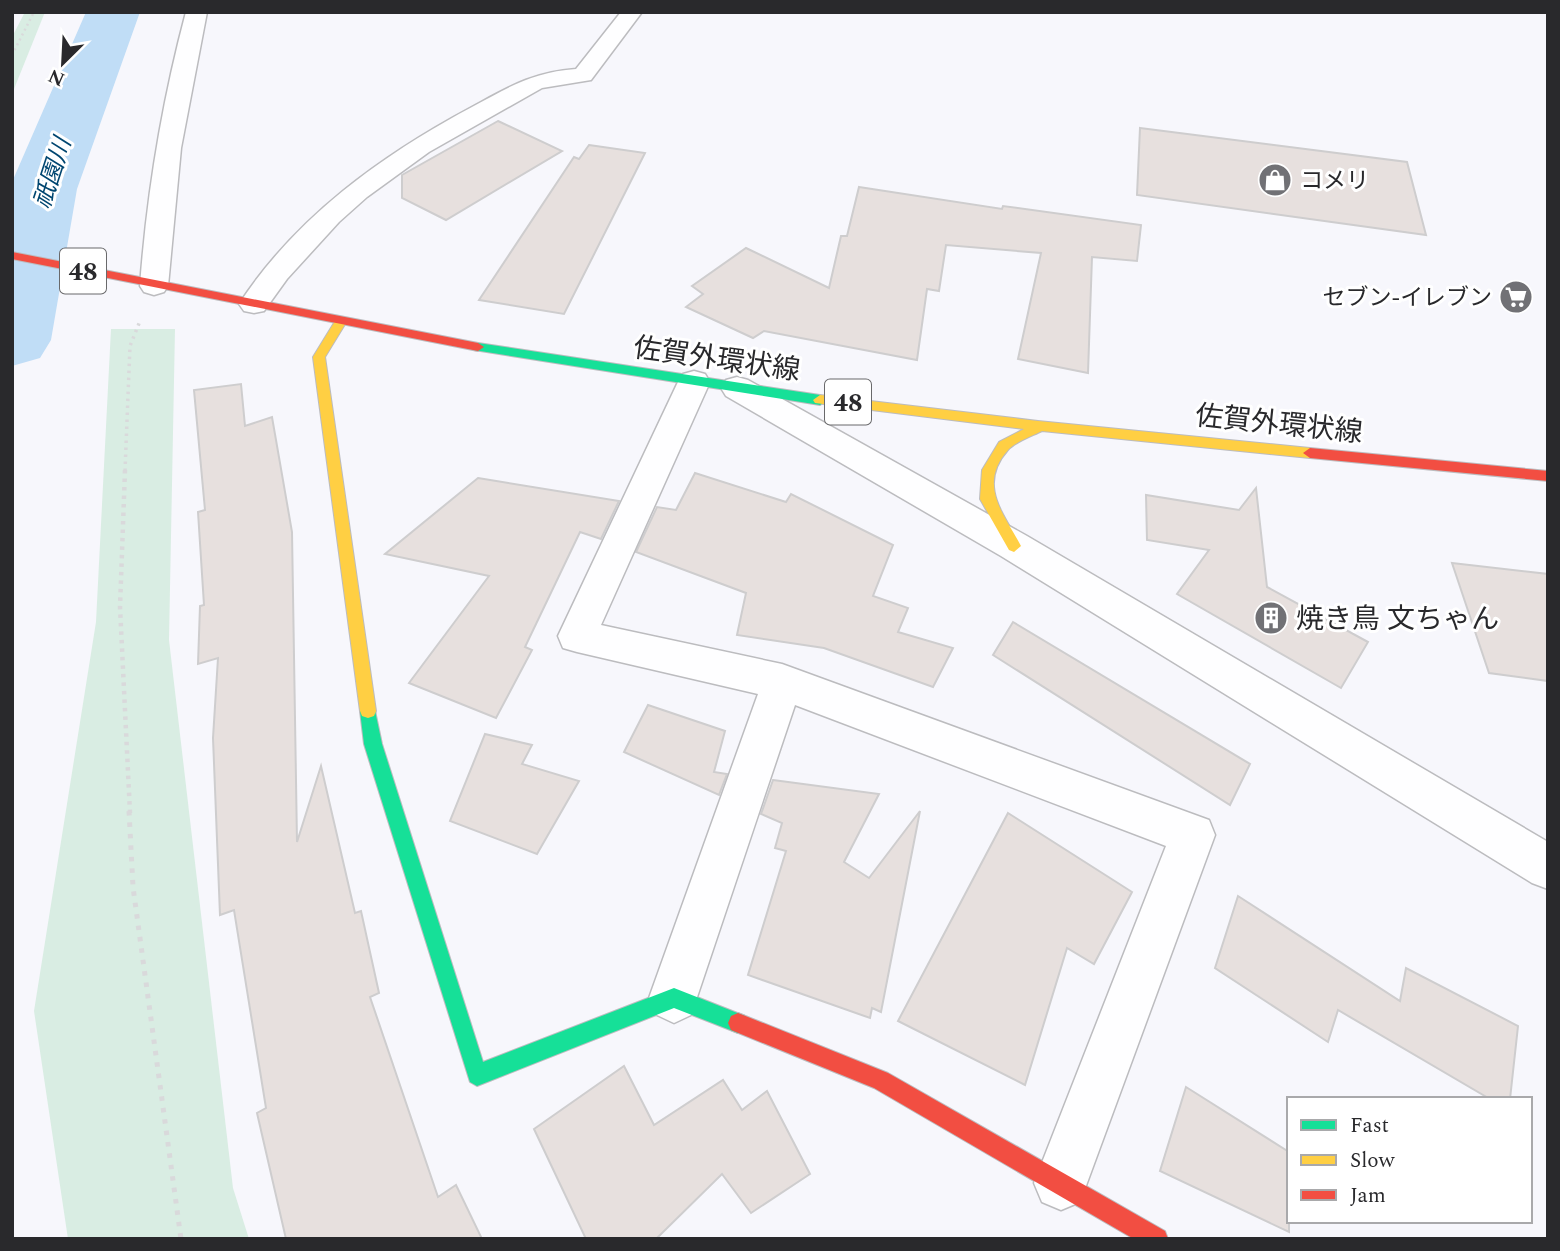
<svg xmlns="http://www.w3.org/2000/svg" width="1560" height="1251" font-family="Spectral,'Noto Sans JP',serif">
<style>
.green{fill:#d9ede3}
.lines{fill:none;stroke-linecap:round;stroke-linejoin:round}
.river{fill:#c0ddf6;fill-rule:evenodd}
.building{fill:#e7e0de;stroke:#cecdce;stroke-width:2}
.street-casing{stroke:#bcbcbf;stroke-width:3}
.fast-casing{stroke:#bcbcbf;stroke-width:2}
.slow-casing{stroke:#bcbcbf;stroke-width:2}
.jam-casing{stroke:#bcbcbf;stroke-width:2}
.path-far3{stroke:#d9d9db;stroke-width:2.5;stroke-dasharray:2 3.5;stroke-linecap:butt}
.path-far2{stroke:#d9d9db;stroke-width:3.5;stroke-dasharray:2.5 4.5;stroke-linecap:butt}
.path-far1{stroke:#d9d9db;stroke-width:4.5;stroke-dasharray:3.5 5;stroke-linecap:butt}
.path{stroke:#d9d9db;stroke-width:5;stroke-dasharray:4.5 7;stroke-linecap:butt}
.street{fill:#fefeff;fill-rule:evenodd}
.fast{fill:#16e098;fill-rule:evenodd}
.slow{fill:#ffcf43;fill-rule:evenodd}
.jam{fill:#f24e42;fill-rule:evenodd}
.labels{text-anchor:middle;stroke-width:6;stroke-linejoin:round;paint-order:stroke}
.far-poi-label{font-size:23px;fill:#29292c;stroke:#fff;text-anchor:start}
.far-water-label{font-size:24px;font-style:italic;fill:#004670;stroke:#fff}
.shield{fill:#fff;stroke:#69696b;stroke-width:2}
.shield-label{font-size:26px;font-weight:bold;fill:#29292c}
.street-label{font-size:28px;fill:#29292c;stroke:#fff}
.poi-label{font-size:28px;fill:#29292c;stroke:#fff;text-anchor:start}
</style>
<rect width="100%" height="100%" fill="#f7f7fc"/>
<!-- green -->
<g class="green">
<polygon points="25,12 45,12 12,94 12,37"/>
<polygon points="111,329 175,329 169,640 233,1188 249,1239 68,1239 34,1011 96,622"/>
</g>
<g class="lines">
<!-- river -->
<polygon class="river" points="86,12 140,12 77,189 51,340 40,358 12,366 12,182"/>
</g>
<!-- building -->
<g class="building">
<polygon points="498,121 562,151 446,220 402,198 402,175"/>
<polygon points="1140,128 1407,162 1426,235 1137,195"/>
<polygon points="589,145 645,153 564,314 479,300 574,157 579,159"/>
<polygon points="859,187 1002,209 1003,206 1141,225 1137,261 1092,257 1088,373 1018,359 1041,253 946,245 939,291 927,289 917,360 764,331 753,338 686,307 703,294 692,286 746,248 829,288 841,236 847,236"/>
<polygon points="241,384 245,426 272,417 292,532 297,842 321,766 355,913 361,911 379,993 370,997 438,1197 456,1185 482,1239 286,1239 257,1113 266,1108 234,910 220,915 213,738 218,658 198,664 200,606 204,605 198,512 205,510 194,390"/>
<polygon points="695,473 786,502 791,494 893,545 873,596 908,608 898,632 953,648 933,687 824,648 737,635 746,593 636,552 657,507 676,510"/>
<polygon points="478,478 619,501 601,539 580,532 525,647 532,650 496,718 409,683 489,576 385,554"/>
<polygon points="1256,488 1267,587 1368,642 1341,688 1177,594 1209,550 1147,540 1146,495 1239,510"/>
<polygon points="1452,563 1548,574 1548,681 1489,673"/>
<polygon points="1013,622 1250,764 1230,805 993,655"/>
<polygon points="648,705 725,731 714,772 727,774 719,795 624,752"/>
<polygon points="485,734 532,745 522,764 579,781 537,854 450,821"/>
<polygon points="773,780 879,794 844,862 869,878 920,811 881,1012 872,1008 870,1018 748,975 786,851 775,848 782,823 761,814"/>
<polygon points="1008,813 1132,892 1094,964 1067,948 1025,1085 898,1021"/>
<polygon points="1238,896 1400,1001 1406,968 1518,1026 1510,1099 1490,1099 1338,1010 1328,1042 1215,968"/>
<polygon points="624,1066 654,1125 723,1080 742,1110 767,1091 810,1174 751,1213 722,1174 656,1239 586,1239 534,1129"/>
<polygon points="1186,1087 1289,1152 1289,1232 1160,1171"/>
</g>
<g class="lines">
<defs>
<g id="street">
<path d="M186,12H207L181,148L168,286L164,292L154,295L144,292L140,286C147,193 162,102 186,12Z"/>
<path d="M621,12H642L591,80L542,88L429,152L367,197L339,222L287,279L264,311L254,313L244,311L239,304C296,217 382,155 472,107C509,87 533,72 576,69Z"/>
<polygon points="694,371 705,374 710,382 601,625 782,664 1209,820 1215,835 1080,1202 1061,1210 1042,1202 1034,1183 1166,846 795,705 691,1015 674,1023 657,1015 649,998 758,694 577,652 563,648 558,636 678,382 683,374"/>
<polygon points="737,377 748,380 1027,536 1548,842 1548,889 1532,883 1001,556 726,396 721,388 726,380"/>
</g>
<g id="fast">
<polygon points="478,343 820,395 827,400 820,405 474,350 472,347"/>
<polygon points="368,704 374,706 382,744 483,1062 674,988 745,1016 748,1023 745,1030 738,1033 674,1008 477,1086 470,1082 364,744 360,711 362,706"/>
</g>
<g id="slow">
<polygon points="341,317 347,321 325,357 376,711 374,716 368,718 362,716 360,711 313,357 337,318"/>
<path d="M820,395L1038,421L1310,448L1317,453L1310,458L1042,431C1032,436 1015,442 1008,450C977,485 1004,514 1021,546L1014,552L1009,550L980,499L982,470L999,442L1024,429L815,403L813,400Z"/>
</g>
<g id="jam">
<polygon points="12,252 478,343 484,347 478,351 12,259"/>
<polygon points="1310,448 1548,471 1548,481 1310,458 1303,453"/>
<polygon points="738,1013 888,1073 1165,1231 1168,1239 1134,1239 874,1088 731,1030 728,1023 731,1016"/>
</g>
</defs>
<!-- street casing -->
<use href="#street" class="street-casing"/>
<!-- fast casing -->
<use href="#fast" class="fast-casing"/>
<!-- slow casing -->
<use href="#slow" class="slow-casing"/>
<!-- jam casing -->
<use href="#jam" class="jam-casing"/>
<!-- path-far3 -->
<polyline class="path-far3" points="12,55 34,12"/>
<!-- path-far2 -->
<polyline class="path-far2" points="125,471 130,346 140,321"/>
<!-- path-far1 -->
<polyline class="path-far1" points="125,470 120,607 130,813"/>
<!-- path -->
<polyline class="path" points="129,811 133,887 181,1239"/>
<!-- street -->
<use href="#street" class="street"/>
<!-- fast -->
<use href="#fast" class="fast"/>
<!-- slow -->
<use href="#slow" class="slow"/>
<!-- jam -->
<use href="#jam" class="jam"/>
</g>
<!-- icons -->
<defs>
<symbol id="shop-disc" viewBox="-11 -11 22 22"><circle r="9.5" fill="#717175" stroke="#fff"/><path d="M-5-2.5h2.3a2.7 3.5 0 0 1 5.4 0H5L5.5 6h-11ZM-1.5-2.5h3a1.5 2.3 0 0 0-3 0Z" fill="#fff"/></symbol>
<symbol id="supermarket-disc" viewBox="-11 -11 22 22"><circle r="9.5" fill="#717175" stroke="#fff"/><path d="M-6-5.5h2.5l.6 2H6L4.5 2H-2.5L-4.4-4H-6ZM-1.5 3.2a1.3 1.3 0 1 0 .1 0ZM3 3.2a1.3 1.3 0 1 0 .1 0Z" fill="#fff"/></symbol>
<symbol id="building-disc" viewBox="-11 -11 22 22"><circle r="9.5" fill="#717175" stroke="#fff"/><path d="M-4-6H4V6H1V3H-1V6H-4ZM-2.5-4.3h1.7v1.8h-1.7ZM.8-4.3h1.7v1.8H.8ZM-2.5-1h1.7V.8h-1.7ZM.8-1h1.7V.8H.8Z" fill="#fff"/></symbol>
</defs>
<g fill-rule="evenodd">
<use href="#shop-disc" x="1256" y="161" width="38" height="38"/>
<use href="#supermarket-disc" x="1497" y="278" width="38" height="38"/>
<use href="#building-disc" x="1252" y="599" width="38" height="38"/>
</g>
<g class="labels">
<!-- far-poi labels -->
<g class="far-poi-label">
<text x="1300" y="188">コメリ</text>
<text x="1492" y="305" text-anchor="end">セブン-イレブン</text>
</g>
<!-- far-water labels -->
<g class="far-water-label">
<text transform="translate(52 173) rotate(-72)" y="8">祇園川</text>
</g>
<!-- shield labels -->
<g class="shield">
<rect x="60" y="248.5" width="46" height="45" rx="5"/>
<rect x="825" y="379.5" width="46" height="45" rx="5"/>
</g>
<g class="shield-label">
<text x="83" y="280">48</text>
<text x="848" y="411">48</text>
</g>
<!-- street labels -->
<g class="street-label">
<text transform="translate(717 358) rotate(8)" y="10">佐賀外環状線</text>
<text transform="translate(1279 423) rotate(6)" y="10">佐賀外環状線</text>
</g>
<!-- poi labels -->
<g class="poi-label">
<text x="1296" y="628">焼き鳥 文ちゃん</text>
</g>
</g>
<!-- border -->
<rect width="1560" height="1251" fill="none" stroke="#29292c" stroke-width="28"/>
<!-- legend -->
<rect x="1287" y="1097" width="245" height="126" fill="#ffffff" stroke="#a9a9ab" stroke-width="2"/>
<rect x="1301" y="1120" width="35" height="10" fill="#16e098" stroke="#a9a9ab" stroke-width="2"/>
<text x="1350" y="1132" font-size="21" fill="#29292c">Fast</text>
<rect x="1301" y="1155" width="35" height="10" fill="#ffcf43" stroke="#a9a9ab" stroke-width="2"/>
<text x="1350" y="1167" font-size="21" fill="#29292c">Slow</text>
<rect x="1301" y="1190" width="35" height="10" fill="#f24e42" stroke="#a9a9ab" stroke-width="2"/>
<text x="1350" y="1202" font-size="21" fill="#29292c">Jam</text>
<!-- north arrow -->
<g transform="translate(63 63) rotate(204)" stroke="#ffffff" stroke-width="5" paint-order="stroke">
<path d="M0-5L12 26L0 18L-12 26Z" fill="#29292c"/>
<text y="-10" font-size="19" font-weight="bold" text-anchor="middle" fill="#29292c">N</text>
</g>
</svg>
